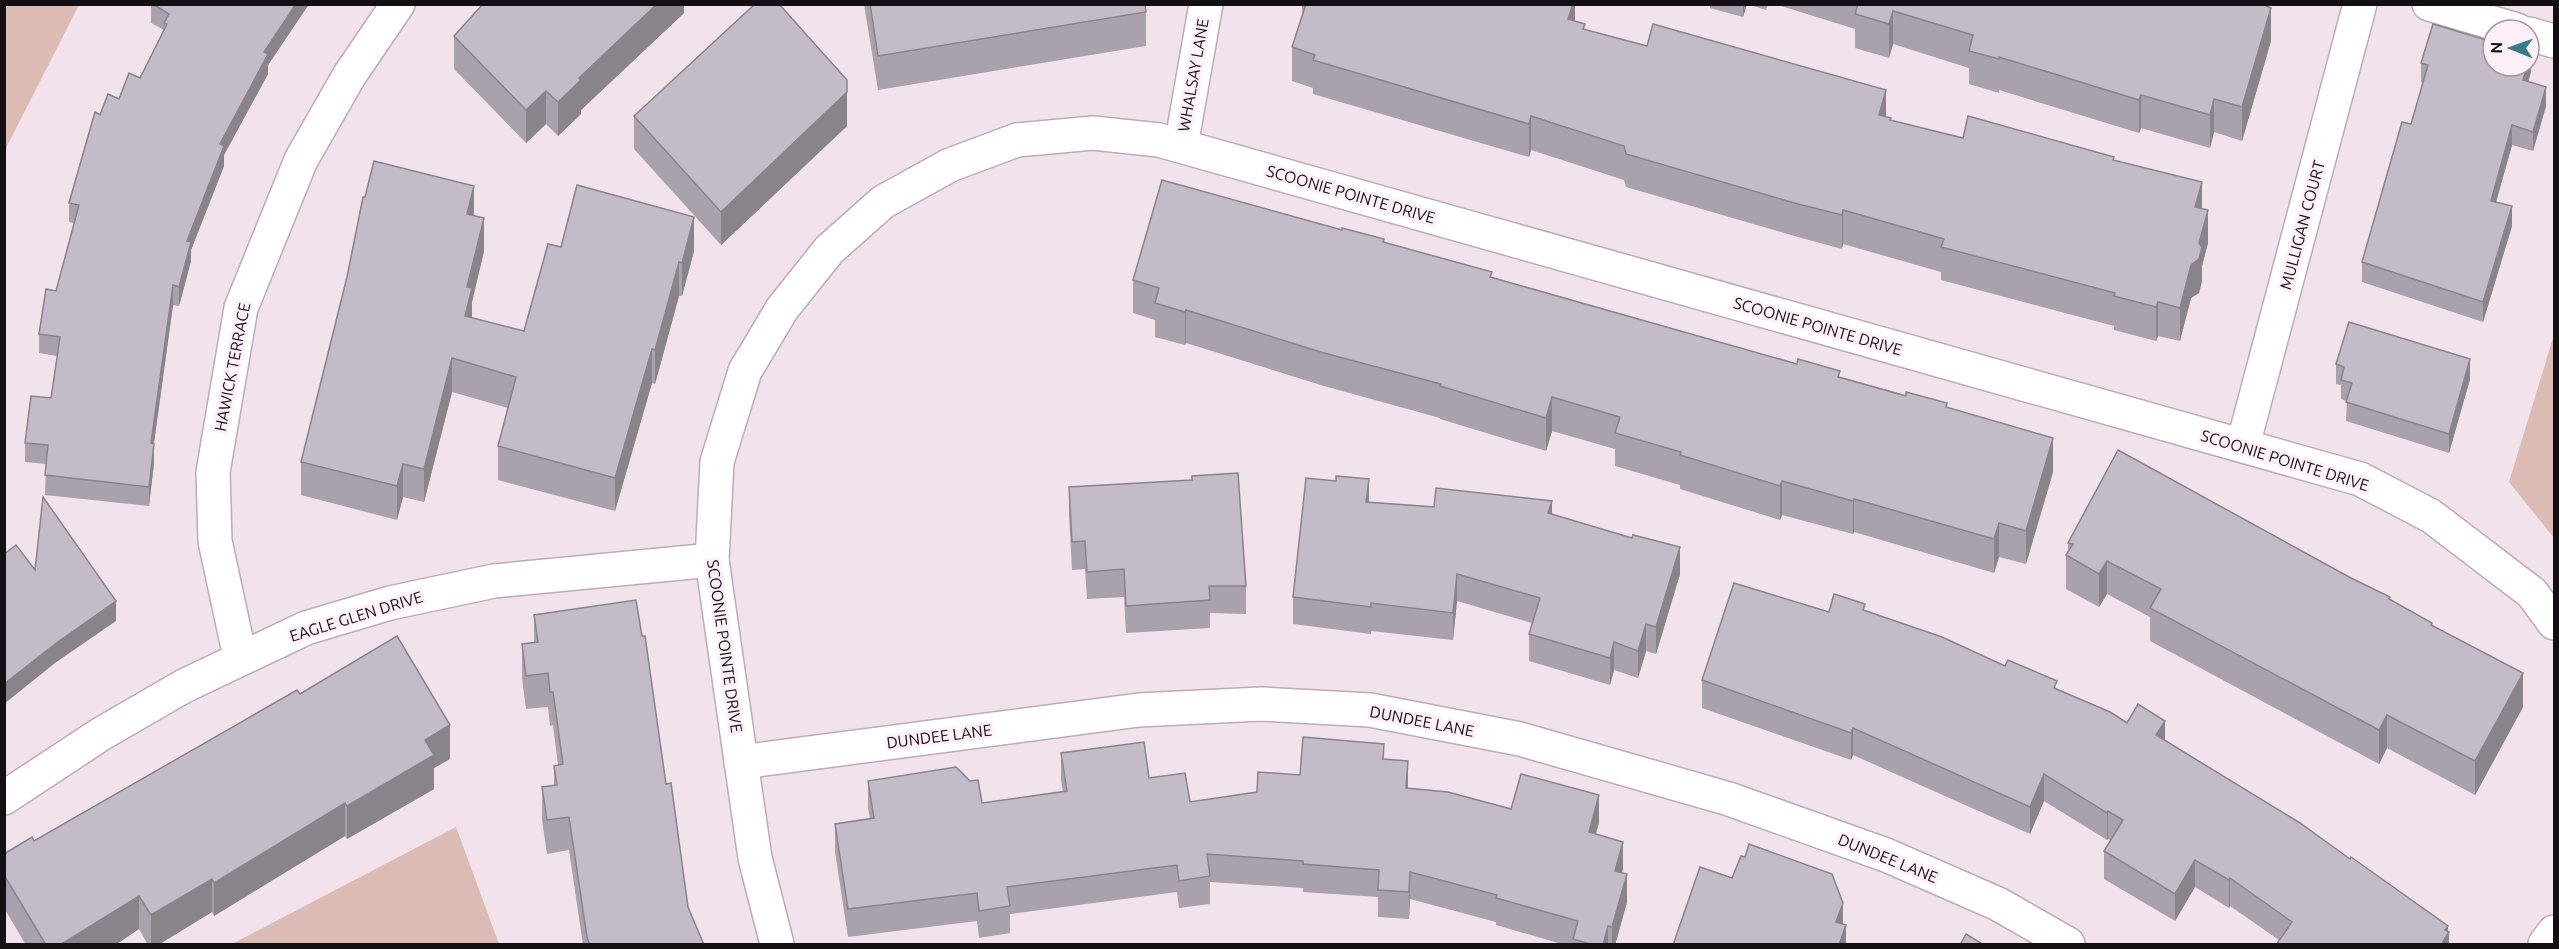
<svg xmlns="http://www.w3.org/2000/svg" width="2559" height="949" font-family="Ubuntu,sans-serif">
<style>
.green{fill:#ddbbb5}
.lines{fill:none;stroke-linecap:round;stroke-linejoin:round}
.minor-casing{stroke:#bbacb5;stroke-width:36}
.minor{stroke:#fff;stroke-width:33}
.wall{fill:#a9a1ac}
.shaded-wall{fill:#89838c}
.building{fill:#c4bbc8;stroke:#89838c;stroke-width:1.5}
.labels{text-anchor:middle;stroke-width:6;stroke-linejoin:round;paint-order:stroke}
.street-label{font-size:16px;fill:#140f12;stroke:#ffeff9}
</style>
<rect width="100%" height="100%" fill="#f2e2ec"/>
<!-- green -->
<g class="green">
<polygon points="5,4 79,5 7,146 5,155"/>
<polygon points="2554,335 2554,538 2509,482"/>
<polygon points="456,827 499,944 232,944"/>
</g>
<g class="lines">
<defs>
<g id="minor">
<polyline points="2429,4 2517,30"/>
<polyline points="2529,34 2554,41"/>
<polyline points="1181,146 1206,4"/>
<polyline points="2243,445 2360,4"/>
<polyline points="240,657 215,541 213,472 241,308 301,160 349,76 398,4"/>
<polyline points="741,762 1139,710 1261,704 1370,710 1520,739 1729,799 1886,855 1998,904 2068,944"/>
<polyline points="4,798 101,734 184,686 306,628 390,603 494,581 712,560"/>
<polyline points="777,944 755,858 712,560 717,462 745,371 782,309 829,250 883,202 950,165 1017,140 1093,133 1159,140 2360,479 2431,516 2532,593 2554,623"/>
<polyline points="2545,944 2554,932"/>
</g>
</defs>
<!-- minor casing -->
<use href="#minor" class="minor-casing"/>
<!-- minor -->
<use href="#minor" class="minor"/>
</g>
<!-- wall -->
<g class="wall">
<polygon points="151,4 309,4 268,65 268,74 224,155 224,166 191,250 191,261 179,306 173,305 154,444 154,463 149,506 45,495 46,464 25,462 25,443 51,398 57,356 39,353 39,334 56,291 74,223 69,222 69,203 100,115 119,99 140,78 164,30 151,23"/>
<polygon points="684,4 684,13 581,110 581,114 558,136 546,124 526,143 454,69 454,36"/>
<polygon points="864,4 1145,4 1146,12 1146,46 878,90"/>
<polygon points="1302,4 1575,4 1575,21 1585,30 1886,117 1891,121 1963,138 2114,160 2202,208 2208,243 2202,266 2202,281 2199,293 2191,298 2180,341 2158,336 2156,341 2114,330 2114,326 1941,280 1941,272 1843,244 1842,249 1798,237 1626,187 1624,180 1531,150 1529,157 1313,94 1313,88 1292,81 1292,47 1302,15"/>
<polygon points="1710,4 1747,4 1743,17 1710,8"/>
<polygon points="1747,4 1768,4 1766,10"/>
<polygon points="1775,4 2261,4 2271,41 2242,141 2214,132 2210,148 2141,128 2139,133 1999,90 1999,93 1969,84 1969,68 1893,44 1889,58 1855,48 1855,29"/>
<polygon points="2421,63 2531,72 2528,82 2546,106 2533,151 2512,145 2496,202 2512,226 2483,322 2362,282 2362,262 2411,124 2423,83 2421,82"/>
<polygon points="634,116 847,126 721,245 634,149"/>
<polygon points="474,215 484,251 472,302 472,318 524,331 561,247 694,251 682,296 679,296 655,384 652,383 615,511 498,480 498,446 508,408 452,392 424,502 403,497 397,520 301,495 301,462"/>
<polygon points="1342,230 1384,242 1492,277 1947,407 2053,472 2026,564 1999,557 1994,573 1854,532 1853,534 1782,515 1780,520 1680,489 1680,485 1615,466 1615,449 1552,431 1546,451 1440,419 1440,418 1324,386 1186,343 1185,345 1155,337 1155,320 1133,313 1133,280"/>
<polygon points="2336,364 2470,379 2449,453 2346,421 2347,401 2341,399 2341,385 2336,384"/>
<polygon points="1192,476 1246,586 1246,614 1210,613 1210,628 1126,633 1124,597 1087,599 1085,569 1072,570 1069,515 1069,487 1192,480"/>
<polygon points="1369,502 1552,514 1680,574 1656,654 1646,651 1638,678 1614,670 1610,685 1529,661 1529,634 1532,623 1457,601 1453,640 1371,631 1371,634 1293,624 1293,597"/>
<polygon points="2068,543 2390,600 2432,626 2523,707 2475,795 2387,748 2379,764 2150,641 2150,617 2107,594 2099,607 2066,589 2066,555 2068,552"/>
<polygon points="1865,611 2057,689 2165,741 2448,932 2449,945 2279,940 2230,906 2229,908 2195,887 2175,921 2104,879 2104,851 2111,840 2108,839 2107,840 2044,801 2030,834 1853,755 1851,760 1702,708 1702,680 1829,612"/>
<polygon points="534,615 666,784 688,907 704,945 583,945 569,850 547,854 542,820 542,787 554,785 554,766 558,765 553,725 550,726 548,707 526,709 522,678 522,644 534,642"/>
<polygon points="300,694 450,759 434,768 434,789 347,839 345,836 214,916 212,912 158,945 148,945 139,929 115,945 26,945 4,908 4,854 34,841"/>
<polygon points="1061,753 1149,778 1190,802 1257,792 1300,775 1384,759 1408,789 1511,809 1599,822 1596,834 1623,869 1622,873 1627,902 1615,945 1565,945 1496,925 1496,922 1410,899 1409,919 1378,917 1378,897 1303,892 1303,888 1210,882 1210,904 1179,908 1177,892 1010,914 1010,933 979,938 977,921 848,937 835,852 835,824 870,819 868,808 868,781 982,803 1063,792 1061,781"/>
</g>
<!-- shaded-wall -->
<g class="shaded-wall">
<polygon points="296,4 309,4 268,65 268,74 224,155 224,166 191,250 191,261 179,306 179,287 187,241 220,144 264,52"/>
<polygon points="657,4 684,4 684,13 581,110 581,114 558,136 558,102 579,78"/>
<polygon points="1573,4 1575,4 1575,32 1568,19"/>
<polygon points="1743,4 1747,4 1743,17"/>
<polygon points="2271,8 2271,41 2242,141 2242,107"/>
<polygon points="1893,11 1893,44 1889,58 1889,24"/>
<polygon points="2531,53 2531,72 2523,100 2523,80 2527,66 2529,66 2529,60"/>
<polygon points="2546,87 2546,106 2533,151 2533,132"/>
<polygon points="1886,90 1886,124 1879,115"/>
<polygon points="546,91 546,124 526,143 526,110"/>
<polygon points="847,92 847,126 721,245 721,212"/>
<polygon points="2141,95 2141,128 2139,133 2139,100"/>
<polygon points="2214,99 2214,132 2210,148 2210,115"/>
<polygon points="1531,116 1531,150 1529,157 1529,124"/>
<polygon points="2512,125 2512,145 2491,220 2491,201"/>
<polygon points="2202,182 2202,216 2195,207"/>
<polygon points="474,186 474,220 467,214"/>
<polygon points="2512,206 2512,226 2483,322 2483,302"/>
<polygon points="1843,210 1843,244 1842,249 1842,215"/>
<polygon points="2208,210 2208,243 2202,266 2202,281 2199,293 2191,298 2180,341 2180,308 2191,265 2199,243"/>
<polygon points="694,217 694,251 682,296 682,263"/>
<polygon points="484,218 484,251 472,302 472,322 465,316 467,287"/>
<polygon points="679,262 679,296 655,384 655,350"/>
<polygon points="173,285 173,305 151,463 151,443"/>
<polygon points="2158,302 2158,336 2156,341 2156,307"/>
<polygon points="1186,310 1186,343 1185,345 1185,312"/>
<polygon points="652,349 652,383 615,511 615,478"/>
<polygon points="452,358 452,392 424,502 424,469"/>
<polygon points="2470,359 2470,379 2449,453 2449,434"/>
<polygon points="1552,397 1552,431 1546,451 1546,418"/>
<polygon points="2053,438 2053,472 2026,564 2026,531"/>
<polygon points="154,444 154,463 149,506 149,487"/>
<polygon points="403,464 403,497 397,520 397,486"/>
<polygon points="1369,479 1369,506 1366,502"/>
<polygon points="1782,481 1782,515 1780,520 1780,486"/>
<polygon points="1854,499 1854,532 1853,534 1853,501"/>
<polygon points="1552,501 1552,528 1548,513"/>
<polygon points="1999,523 1999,557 1994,573 1994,539"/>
<polygon points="1680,547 1680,574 1656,654 1656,627"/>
<polygon points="2107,561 2107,594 2099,607 2099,574"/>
<polygon points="1457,574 1457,601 1453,640 1453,613"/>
<polygon points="116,601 116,621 55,663 4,704 4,684 55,644"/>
<polygon points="1646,624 1646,651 1638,678 1638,651"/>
<polygon points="1614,642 1614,670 1610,685 1610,658"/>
<polygon points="2523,673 2523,707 2475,795 2475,761"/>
<polygon points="2387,715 2387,748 2379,764 2379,730"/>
<polygon points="2165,721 2165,748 2156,735"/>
<polygon points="450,725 450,759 434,768 434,789 347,839 347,806 425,740"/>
<polygon points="1853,728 1853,755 1851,760 1851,733"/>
<polygon points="1408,761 1408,788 1406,788"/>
<polygon points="2044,774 2044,801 2030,834 2030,807"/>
<polygon points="1599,795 1599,822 1589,859 1589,832"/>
<polygon points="345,803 345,836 214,916 214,883"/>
<polygon points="2108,811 2108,839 2107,840 2107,813"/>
<polygon points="1623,842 1623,869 1615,898 1615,871"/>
<polygon points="2195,860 2195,887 2175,921 2175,894"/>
<polygon points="1410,872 1410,899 1409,919 1409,892"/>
<polygon points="1627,874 1627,902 1615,945 1612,945 1612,927"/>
<polygon points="2230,878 2230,906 2229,908 2229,880"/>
<polygon points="212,879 212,912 158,945 151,945 151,915"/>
<polygon points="139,896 139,929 115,945 60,945"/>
<polygon points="1843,903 1843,930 1836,922"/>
<polygon points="1846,925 1846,945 1839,945"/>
<polygon points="1608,926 1608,945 1603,945"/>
<polygon points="2448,926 2448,934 2449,932 2449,945 2441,945 2445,930"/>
</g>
<!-- building -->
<g class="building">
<polygon points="153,4 296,4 264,52 268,54 220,144 224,146 187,241 191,242 179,287 173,285 151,443 154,444 149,487 45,475 48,445 25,443 31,396 51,398 60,337 39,334 46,289 56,291 79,205 69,203 95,112 100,115 108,94 119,99 129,73 140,78 167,24 164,23 169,14"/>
<polygon points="483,4 657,4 579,78 581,80 558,102 546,91 526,110 454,36"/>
<polygon points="755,4 779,4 847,80 847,92 721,212 634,116"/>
<polygon points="870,4 1145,4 1146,12 878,56"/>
<polygon points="1306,4 1573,4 1568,19 1585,24 1583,29 1647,46 1653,24 1886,90 1879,115 1891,118 1890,120 1963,138 1968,116 2114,157 2113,160 2202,182 2195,207 2208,210 2199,243 2202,247 2199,259 2191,265 2180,308 2158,302 2156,307 2114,296 2115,293 1941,247 1944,239 1920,232 1843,210 1842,215 1798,204 1626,154 1624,146 1531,116 1529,124 1313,60 1315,55 1292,47"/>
<polygon points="1858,4 2261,4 2271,8 2242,107 2214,99 2210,115 2141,95 2139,100 1999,57 1999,59 1969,51 1973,35 1893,11 1889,24 1855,14"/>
<polygon points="2433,24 2493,42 2493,66 2527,66 2523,80 2546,87 2533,132 2512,125 2491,201 2512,206 2483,302 2362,262 2402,122 2411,124 2428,65 2421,63"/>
<polygon points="374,161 474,186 467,214 484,218 467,287 472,288 465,316 524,331 548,244 561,247 577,185 694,217 682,263 679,262 655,350 652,349 615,478 498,446 516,377 452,358 424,469 403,464 397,486 301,462 347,277 363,197 365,197"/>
<polygon points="1162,180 1342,230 1342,228 1384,239 1383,242 1492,272 1490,277 1797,364 1798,359 1840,371 1838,377 1906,396 1906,392 1947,403 1946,407 2053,438 2026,531 1999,523 1994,539 1854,499 1853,501 1782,481 1780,486 1680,455 1681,452 1615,433 1620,417 1552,397 1546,418 1440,386 1441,384 1324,353 1186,310 1185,312 1155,303 1159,288 1133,280"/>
<polygon points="2349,322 2470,359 2449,434 2346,402 2352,383 2341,380 2344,367 2336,364"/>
<polygon points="2118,450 2351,578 2390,597 2389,599 2432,623 2431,625 2523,673 2475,761 2387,715 2379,730 2150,608 2161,589 2107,561 2099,574 2066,555 2073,544 2068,543"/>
<polygon points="1238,473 1246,586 1209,586 1210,600 1126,606 1124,569 1087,572 1085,541 1072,542 1069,487 1192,480 1192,476"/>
<polygon points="1336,476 1369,479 1366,502 1434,507 1436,488 1552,501 1548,513 1632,538 1633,535 1680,547 1656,627 1646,624 1638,651 1614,642 1610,658 1529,634 1540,598 1457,574 1453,613 1371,603 1371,607 1293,597 1306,478 1336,481"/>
<polygon points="43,497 116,601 55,644 4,684 4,554 16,545 35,570"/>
<polygon points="1734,583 1829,612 1834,594 1865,604 1863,610 1942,637 2005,666 2008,660 2057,681 2054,688 2110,712 2127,723 2138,704 2165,721 2156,735 2300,823 2350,859 2351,857 2448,926 2445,930 2449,932 2441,945 2276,945 2292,922 2230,878 2229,880 2195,860 2175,894 2104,851 2123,820 2108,811 2107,813 2044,774 2030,807 1853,728 1851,733 1702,680"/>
<polygon points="636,600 642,636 645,636 666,784 671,783 688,907 704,945 590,945 587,937 569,817 547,820 542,787 557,785 554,766 563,764 553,692 550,692 548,673 526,676 522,644 538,642 534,615"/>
<polygon points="397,636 450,725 425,740 434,755 347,806 345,803 214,883 212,879 151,915 139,896 60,945 46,945 4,875 4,854 32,837 34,841 297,690 300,694"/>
<polygon points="1303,737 1384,744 1383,759 1408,761 1406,788 1448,792 1511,809 1521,774 1599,795 1589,832 1623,842 1615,871 1627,874 1612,927 1608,926 1603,945 1594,945 1573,939 1578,921 1496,898 1497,895 1410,872 1409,892 1378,890 1379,870 1303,864 1303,861 1207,854 1210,876 1179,881 1177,865 1007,887 1010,906 979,911 977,893 848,909 835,824 874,818 868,781 956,767 970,781 978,780 982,803 1067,791 1061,753 1144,742 1149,778 1185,773 1190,802 1257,792 1258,772 1300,775"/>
<polygon points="1749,844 1832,874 1843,903 1836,922 1846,925 1839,945 1673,945 1700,867 1732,878 1741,856 1745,857"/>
<polygon points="1966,934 1984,945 1960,945"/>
</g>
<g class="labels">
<!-- street labels -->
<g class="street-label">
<text transform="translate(1193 75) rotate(-80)" y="6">WHALSAY LANE</text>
<text transform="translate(1351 194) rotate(16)" y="6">SCOONIE POINTE DRIVE</text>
<text transform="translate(2302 225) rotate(-75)" y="6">MULLIGAN COURT</text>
<text transform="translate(1818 326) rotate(16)" y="6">SCOONIE POINTE DRIVE</text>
<text transform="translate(232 367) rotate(-79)" y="6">HAWICK TERRACE</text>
<text transform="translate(2285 460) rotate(17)" y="6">SCOONIE POINTE DRIVE</text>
<text transform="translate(356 616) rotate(-17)" y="6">EAGLE GLEN DRIVE</text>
<text transform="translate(725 646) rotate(82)" y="6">SCOONIE POINTE DRIVE</text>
<text transform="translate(1422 721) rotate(11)" y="6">DUNDEE LANE</text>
<text transform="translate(939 736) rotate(-7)" y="6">DUNDEE LANE</text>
<text transform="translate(1888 858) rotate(22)" y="6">DUNDEE LANE</text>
</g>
</g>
<!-- border -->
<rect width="2559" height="949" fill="none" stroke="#140f12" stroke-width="12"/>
<!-- north arrow -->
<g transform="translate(2511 48) rotate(271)"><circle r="28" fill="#ffeff9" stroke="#a1959d" stroke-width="1.5"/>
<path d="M0-4.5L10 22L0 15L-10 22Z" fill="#387b8b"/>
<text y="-9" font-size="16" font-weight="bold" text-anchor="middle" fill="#140f12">N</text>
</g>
</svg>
